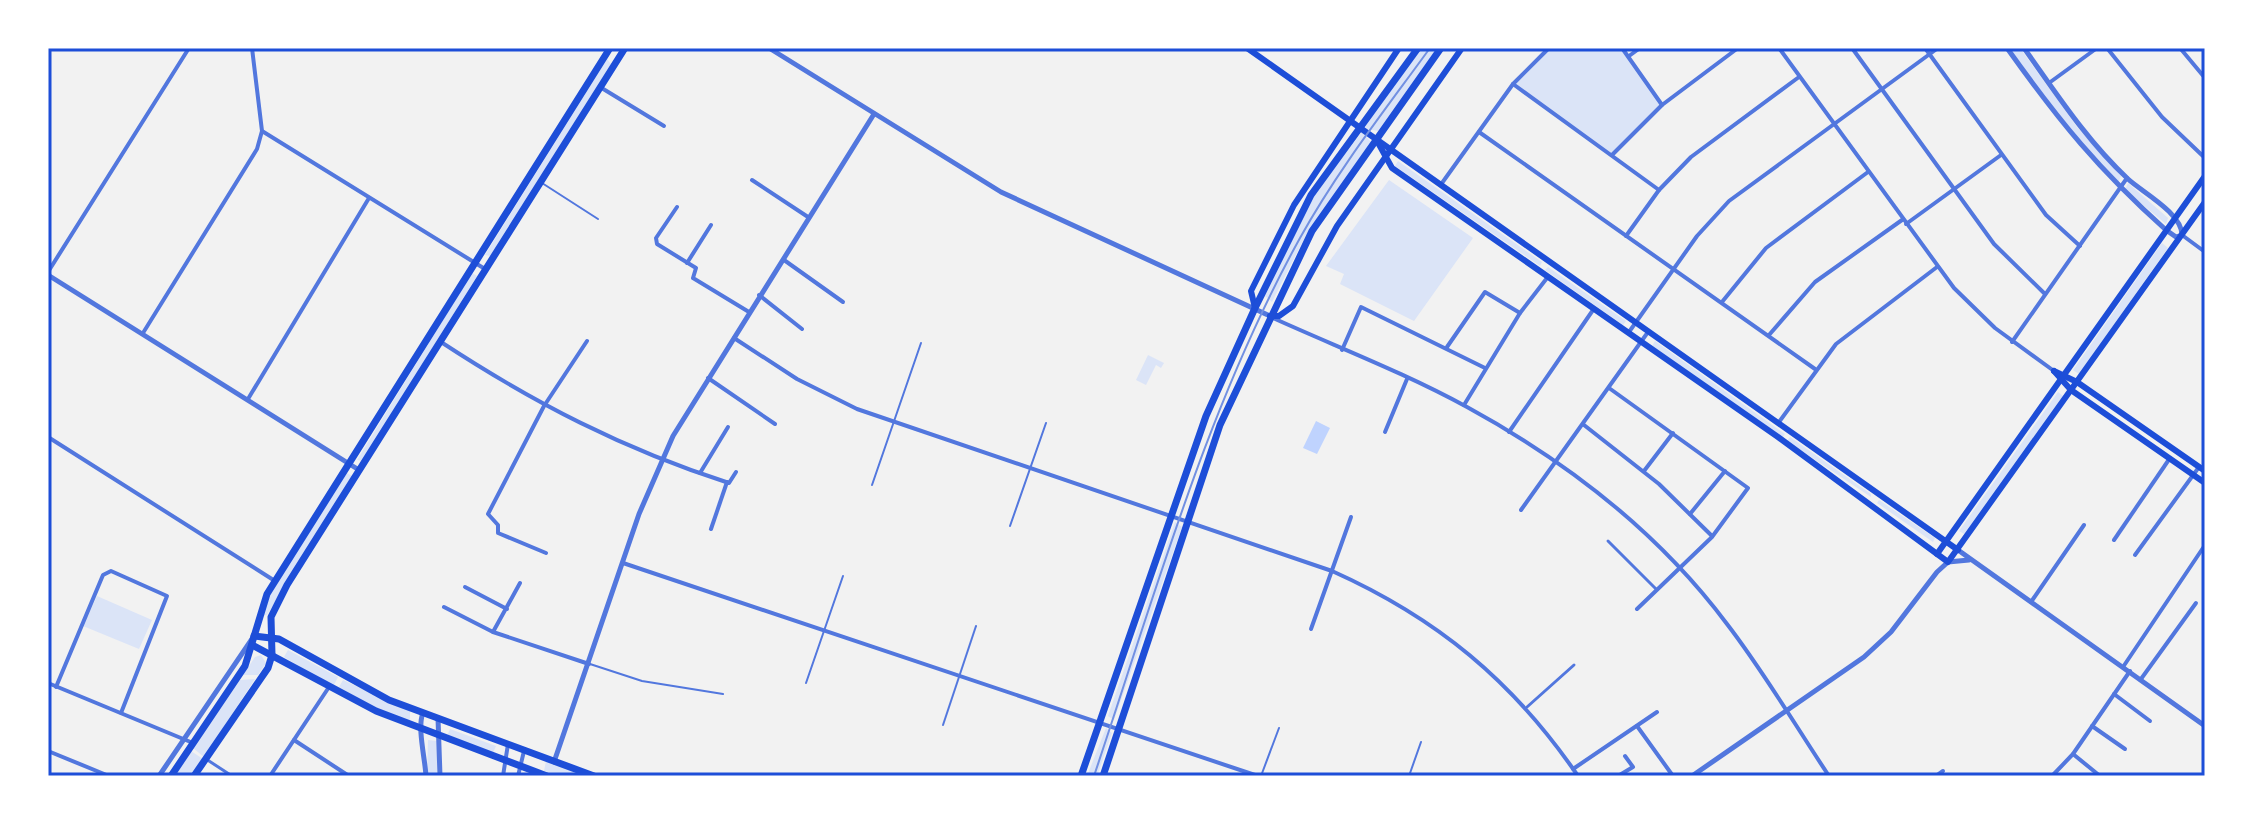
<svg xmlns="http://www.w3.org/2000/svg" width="2253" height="824" font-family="'Nunito Sans',sans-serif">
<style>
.green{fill:#dbe4f7}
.water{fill:#bfd3fe}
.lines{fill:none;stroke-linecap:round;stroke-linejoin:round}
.service{stroke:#5277de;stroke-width:2}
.pedestrian{stroke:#5277de;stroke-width:3}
.minor{stroke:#5277de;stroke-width:4}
.tertiary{stroke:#5277de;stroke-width:5}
.secondary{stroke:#1d4ed8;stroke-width:6}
.primary{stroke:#1d4ed8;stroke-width:7}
.rail{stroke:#7290e2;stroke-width:2}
.neatline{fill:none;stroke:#1d4ed8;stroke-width:3}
</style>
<rect width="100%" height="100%" fill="#f2f2f2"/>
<!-- green -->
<g class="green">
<polygon points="1422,48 1437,48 1378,131 1367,129 1365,125"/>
<polygon points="1549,48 1622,48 1662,105 1612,155 1513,84"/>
<polygon points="2010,48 2020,48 2077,127 2121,176 2118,183 2063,123"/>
<polygon points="607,59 611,64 490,256 485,255"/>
<polygon points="1362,132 1371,142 1306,235 1272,302 1265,296 1314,195"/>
<polygon points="1398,161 1542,262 1540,266 1395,166"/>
<polygon points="1389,180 1473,238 1414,321 1340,284 1344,274 1326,266"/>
<polygon points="2128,183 2168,218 2166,224 2125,190"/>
<polygon points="2162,243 2168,248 2079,374 2073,370"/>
<polygon points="1548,267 1626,321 1623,325 1545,270"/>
<polygon points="472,273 477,276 362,461 357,460"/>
<polygon points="1655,341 1785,434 1783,437 1652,346"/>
<polygon points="1148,355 1164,363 1161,368 1156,365 1146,385 1136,380"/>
<polygon points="2058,392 2063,396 1966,535 1959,531"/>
<polygon points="1790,437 1871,494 1871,497 1787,441"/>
<polygon points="347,473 352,476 267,615 263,616 271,593"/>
<polygon points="1879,500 1935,538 1933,542 1877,503"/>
<polygon points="1175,522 1182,527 1114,720 1108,716"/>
<polygon points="97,596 152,620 139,649 83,626"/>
<polygon points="288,650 338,677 333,687 284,657"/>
<polygon points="261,655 266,663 258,675 243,675 255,657"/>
<polygon points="255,679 204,757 193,748 240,680"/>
<polygon points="343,680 410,711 410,721 377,709 339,687"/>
<polygon points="1106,728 1112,733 1097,776 1087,776"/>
<polygon points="450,729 496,746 493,753 447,736"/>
<polygon points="428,740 437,741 437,776 427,776"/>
<polygon points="191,751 203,759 191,776 173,776"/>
<polygon points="546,761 586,776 557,776 544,771"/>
</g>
<!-- water -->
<polygon class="water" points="1316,421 1330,428 1317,454 1303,448"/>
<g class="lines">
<!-- service -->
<g class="service">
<polyline points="542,183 598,219"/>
<polyline points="872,485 921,343"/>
<polyline points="1010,526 1046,423"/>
<polyline points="590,664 642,681 723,694"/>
<polyline points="806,683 843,576"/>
<polyline points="943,725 976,626"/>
<polyline points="1261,776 1279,728"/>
<polyline points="1409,776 1421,742"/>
</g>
<!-- pedestrian -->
<g class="pedestrian">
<polyline points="1608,541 1656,589"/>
<polyline points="1527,707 1574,665"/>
<polyline points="206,759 232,776"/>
</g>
<!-- minor -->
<g class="minor">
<polyline points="252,48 262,131 485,269"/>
<polyline points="1622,48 1662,105"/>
<polyline points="1779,48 1954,288 1995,328 2054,371"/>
<polyline points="1852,48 1994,244 2045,294"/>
<polyline points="1925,48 2046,215 2080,246"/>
<polyline points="2107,48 2162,117 2205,158"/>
<polyline points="2180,48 2205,78"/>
<polyline points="1629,56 1640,48"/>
<polyline points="2049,83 2097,48"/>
<polyline points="1513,84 1659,190"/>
<polyline points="600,87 664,126"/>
<polyline points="1479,132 1815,369"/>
<polyline points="1612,155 1662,105 1738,48"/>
<polyline points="752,180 808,217"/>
<polyline points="1442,183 1513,84 1549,48"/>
<polyline points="677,207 656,238 657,244 696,268 693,278 749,312"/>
<polyline points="1906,224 2001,155"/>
<polyline points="2182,235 2205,252"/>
<polyline points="1626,236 1659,190 1691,157 1799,77"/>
<polyline points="784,260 843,302"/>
<polyline points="687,263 711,225"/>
<polyline points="48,272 189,48"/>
<polyline points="759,295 802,329"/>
<polyline points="1722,302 1766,248 1868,172"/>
<path d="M1273,318C1337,347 1405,373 1467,407C1566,461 1659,533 1727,624C1764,672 1795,725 1829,776"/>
<polyline points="1629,332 1697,236 1729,201 1938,48"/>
<polyline points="143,333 257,149 262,131"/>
<polyline points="1769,335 1815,282 1902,220"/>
<path d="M734,338L797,379L857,409L1332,571C1437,618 1513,681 1578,776"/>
<path d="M441,342C534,403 623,449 729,483L736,472"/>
<polyline points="2012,342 2127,178"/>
<polyline points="1447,347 1485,292 1520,313"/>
<polyline points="1342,350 1361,307 1485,368"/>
<polyline points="708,378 775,424"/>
<polyline points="1609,388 1748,488 1712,537 1637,609"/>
<polyline points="248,399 369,198"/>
<polyline points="1464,405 1520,313 1547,278"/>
<polyline points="1779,422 1836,344 1937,267"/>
<polyline points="1584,425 1659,484 1712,536"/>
<polyline points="1385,432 1407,379"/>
<polyline points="1509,432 1593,310"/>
<polyline points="48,437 275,581"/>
<polyline points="1644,471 1673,433"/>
<polyline points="700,473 728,427"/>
<polyline points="1521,510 1648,332"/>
<polyline points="1690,514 1725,471"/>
<polyline points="711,529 727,482"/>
<polyline points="2114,540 2170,458"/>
<polyline points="546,553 498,533 498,525 488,514 544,406 587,341"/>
<polyline points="2135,555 2199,467"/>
<polyline points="623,563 1258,776"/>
<polyline points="465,587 507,609"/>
<polyline points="2031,602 2084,525"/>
<polyline points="444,607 493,632 589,664"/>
<polyline points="1311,629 1351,517"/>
<polyline points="493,632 520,583"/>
<polyline points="2123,667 2205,545"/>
<polyline points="2141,679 2196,603"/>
<polyline points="48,683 193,743"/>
<polyline points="56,687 103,575 111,571 167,596 121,713"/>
<polyline points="2114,694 2150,721"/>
<polyline points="1637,726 1673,776"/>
<polyline points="2092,726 2125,749"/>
<polyline points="294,740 349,776"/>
<polyline points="48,751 109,776"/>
<polyline points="2073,754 2100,776"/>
<polyline points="1573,769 1657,712"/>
<polyline points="270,776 329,687"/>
<polyline points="503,776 508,744"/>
<polyline points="518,776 524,751"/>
<polyline points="1618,776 1633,767 1625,756"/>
<polyline points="1936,776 1943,771"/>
<polyline points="2052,776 2073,754 2130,671"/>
</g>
<!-- tertiary -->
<g class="tertiary">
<polyline points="769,48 1001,192 1270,316"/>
<path d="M2007,48C2059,121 2099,170 2166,230L2176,237L2182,235C2182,213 2142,192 2128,179C2087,141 2056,93 2024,48"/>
<polyline points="48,275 359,470"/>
<polyline points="1958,550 2205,726"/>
<path d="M423,713C417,727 425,758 426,776"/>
<polyline points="438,718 440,776"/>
<polyline points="554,762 639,514 673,436 874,114"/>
<polyline points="159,776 254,636"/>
<polyline points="1692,776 1864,657 1891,632 1937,572 1948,562 1969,560"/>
</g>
<!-- secondary -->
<g class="secondary">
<polyline points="1247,48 1958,550"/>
<polyline points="1376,139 1392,168 1778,437 1948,562 2205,202"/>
<polyline points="1255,308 1251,291 1294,205 1399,48"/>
<polyline points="1270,316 1279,316 1293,306 1337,226 1462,48"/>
<polyline points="2054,371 2071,390 2205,483"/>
<polyline points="2054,371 2077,382 2205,471"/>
<polyline points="1937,554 2205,176"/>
</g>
<!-- primary -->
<g class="primary">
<polyline points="254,636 279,639 389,700 594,776"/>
<polyline points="252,645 376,711 547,776"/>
<polyline points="171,776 245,666 267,594 610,48"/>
<polyline points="194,776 268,668 272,655 271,617 287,585 625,48"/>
<polyline points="1081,776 1206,416 1255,308 1311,195 1418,48"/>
<polyline points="1103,776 1220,425 1312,231 1441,48"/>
</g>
<!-- rail -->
<path class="rail" d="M1094,776C1155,595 1207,406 1300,238C1337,171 1385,110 1430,48"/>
</g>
<!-- border -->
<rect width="2253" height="824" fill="none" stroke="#ffffff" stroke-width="100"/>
<rect x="50" y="50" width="2153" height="724" class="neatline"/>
</svg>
